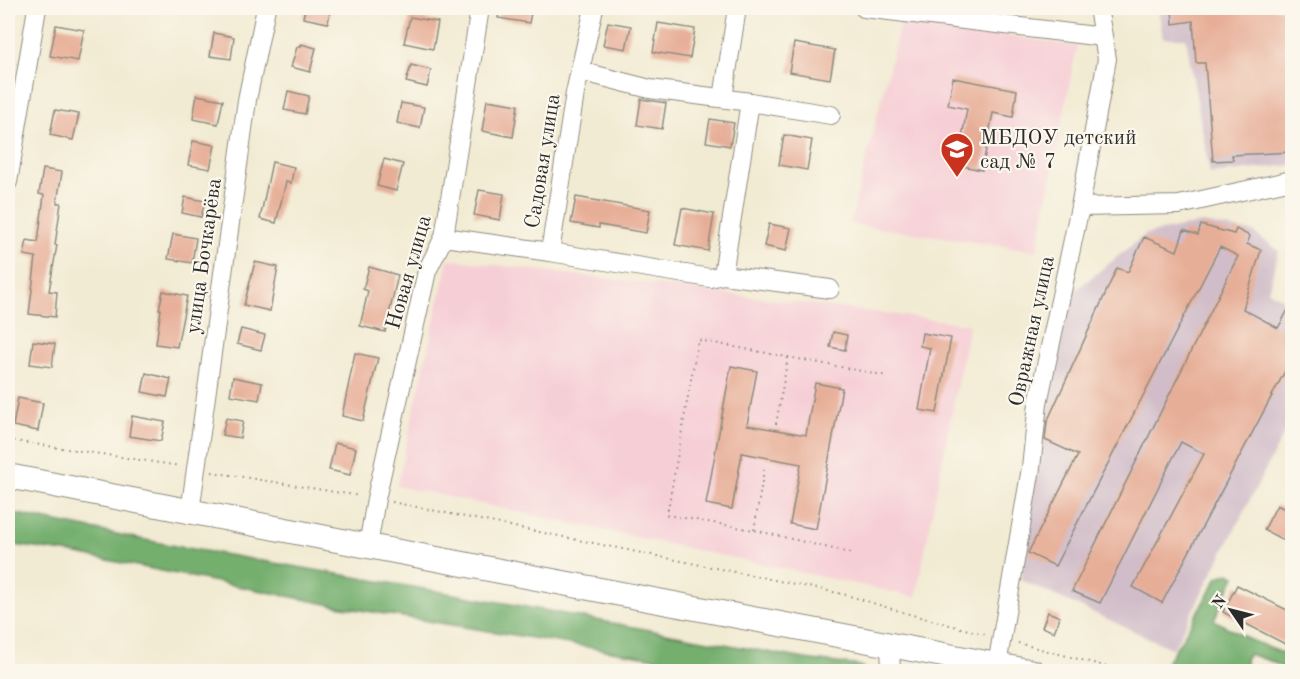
<svg xmlns="http://www.w3.org/2000/svg" width="1300" height="679" font-family="'Old Standard TT',serif">
<style>
.built{fill:#f6cfd6}
.industrial{fill:#d1bdc9}
.forest{fill:#74af6e;stroke:#506d4c;stroke-width:1.5}
.building{fill:#e7ae97}
.lines{fill:none;stroke-linecap:round;stroke-linejoin:round}
.minor-casing{stroke:#8e8b7f;stroke-width:20}
.major-casing{stroke:#8e8b7f;stroke-width:26}
.path{stroke:#8e8b7f;stroke-width:2;stroke-dasharray:1.5 4.5;stroke-linecap:butt}
.minor{stroke:#fff;stroke-width:18}
.major{stroke:#fff;stroke-width:24}
.labels{text-anchor:middle;stroke-width:4.5;stroke-linejoin:round;paint-order:stroke}
.poi-label{font-size:21px;fill:#2b2b2b;stroke:#fbf7ec;text-anchor:start}
.street-label{font-size:21px;fill:#2b2b2b;stroke:#fbf7ec}
</style>
<rect width="100%" height="100%" fill="#fbf7ec"/>
<filter id="ink" filterUnits="userSpaceOnUse"><feTurbulence type="fractalNoise" baseFrequency=".0167" numOctaves="2"/><feDisplacementMap in="SourceGraphic" scale="12" xChannelSelector="R" yChannelSelector="G"/><feConvolveMatrix kernelMatrix="1 2 1 2 8 2 1 2 1" color-interpolation-filters="sRGB"/></filter>
<filter id="wash" filterUnits="userSpaceOnUse"><feTurbulence type="fractalNoise" baseFrequency=".008" numOctaves="4" result="noise"/><feDisplacementMap in="SourceGraphic" scale="24" xChannelSelector="R" yChannelSelector="G"/><feGaussianBlur stdDeviation="1.35" result="paint"/><feColorMatrix in="noise" values="0 0 0 0 0 0 0 0 0 0 0 0 0 0 0 0 0 1.4 0 .05"/><feComposite in="paint" operator="in"/></filter>
<g filter="url(#wash)">
<rect width="100%" height="100%" fill="#f2ebd3"/>
<!-- built -->
<g class="built">
<polygon points="901,20 1077,46 1037,251 850,224"/>
<polygon points="448,259 969,324 916,597 397,486"/>
</g>
<!-- industrial -->
<g class="industrial">
<polygon points="1158,8 1292,8 1292,165 1210,174 1186,38 1163,38"/>
<polygon points="1202,223 1253,232 1279,251 1268,291 1292,304 1292,418 1173,649 1021,580 1038,435 1072,293 1146,234"/>
</g>
<!-- forest -->
<g class="forest">
<polygon points="8,512 170,545 505,603 805,659 861,666 866,671 734,671 342,607 72,553 8,544"/>
<polygon points="1229,573 1235,576 1214,620 1251,640 1292,657 1292,671 1286,671 1273,662 1249,654 1245,659 1247,671 1169,672 1166,669 1166,663 1182,639 1218,577"/>
</g>
<g id="blocks">
<!-- building -->
<g class="building">
<polygon points="305,8 331,8 328,23 303,18"/>
<polygon points="500,8 532,8 529,23 498,18"/>
<polygon points="1172,8 1293,8 1293,152 1232,155 1233,160 1213,161 1205,63 1196,63 1193,21 1173,24"/>
<polygon points="410,17 438,22 433,49 404,43"/>
<polygon points="608,22 631,26 626,49 603,45"/>
<polygon points="658,23 695,29 690,58 653,52"/>
<polygon points="56,25 84,30 78,61 50,56"/>
<polygon points="214,33 234,37 231,59 210,56"/>
<polygon points="794,43 835,50 830,79 789,72"/>
<polygon points="301,44 316,48 310,72 291,67 297,47 301,47"/>
<polygon points="411,65 431,70 427,87 406,82"/>
<polygon points="953,78 1017,90 1013,117 993,113 982,170 957,165 967,109 948,105"/>
<polygon points="288,91 309,96 305,114 284,110"/>
<polygon points="197,95 223,100 218,124 193,119"/>
<polygon points="641,99 666,103 662,129 637,125"/>
<polygon points="487,100 518,105 513,137 482,131"/>
<polygon points="401,103 424,107 420,128 397,123"/>
<polygon points="55,110 79,114 73,140 50,135"/>
<polygon points="710,119 734,123 730,146 706,142"/>
<polygon points="784,135 812,140 807,170 779,165"/>
<polygon points="193,141 215,145 210,169 188,165"/>
<polygon points="384,159 403,164 396,191 377,186"/>
<polygon points="272,162 294,167 291,183 286,182 276,223 260,219"/>
<polygon points="43,169 62,172 57,203 61,203 55,245 57,245 49,291 57,292 55,317 29,314 36,257 24,255 27,240 38,242 44,195 39,194"/>
<polygon points="479,190 504,194 500,220 474,215"/>
<polygon points="185,197 205,201 201,217 182,213"/>
<polygon points="576,197 650,210 646,233 599,225 599,228 571,223"/>
<polygon points="682,208 714,214 708,251 675,245"/>
<polygon points="769,224 791,228 786,251 764,246"/>
<polygon points="1201,225 1234,234 1236,229 1250,236 1247,244 1261,250 1243,309 1278,328 1293,301 1293,356 1162,603 1133,587 1204,454 1181,442 1100,603 1072,591 1238,256 1220,247 1055,566 1028,553 1078,455 1045,440 1047,422 1117,268 1128,272 1144,237 1177,251 1184,230 1198,235"/>
<polygon points="173,234 196,238 192,263 168,259"/>
<polygon points="255,262 278,267 270,311 244,305"/>
<polygon points="369,267 398,275 385,332 360,326 368,291 363,289"/>
<polygon points="163,291 187,296 177,347 156,344 161,309 159,309"/>
<polygon points="241,329 265,335 261,350 237,344"/>
<polygon points="833,332 847,335 845,350 830,347"/>
<polygon points="922,333 951,338 937,413 919,410 930,348 920,346"/>
<polygon points="33,341 55,344 52,367 30,364"/>
<polygon points="355,353 378,358 363,421 342,416"/>
<polygon points="731,366 757,371 747,425 806,435 815,383 842,388 816,529 790,524 801,464 742,453 732,509 706,504"/>
<polygon points="146,373 171,379 167,397 142,392"/>
<polygon points="233,377 262,383 259,400 230,395"/>
<polygon points="18,398 43,403 38,431 13,426"/>
<polygon points="132,416 165,422 161,441 129,436"/>
<polygon points="226,418 243,421 240,438 222,435"/>
<polygon points="335,443 356,448 350,475 329,470"/>
<polygon points="1277,505 1293,513 1293,545 1264,530"/>
<polygon points="1237,585 1293,613 1293,648 1223,612"/>
<polygon points="1048,612 1060,617 1054,632 1042,627"/>
</g>
</g>
</g>
<g filter="url(#ink)">
<use href="#blocks" fill-opacity="0" stroke="#8e8b7f" stroke-width="1.5"/>
<g class="lines">
<defs>
<g id="minor">
<polyline points="864,8 1103,37"/>
<polyline points="580,71 650,89 750,102 831,115"/>
<polyline points="723,98 737,8"/>
<polyline points="8,182 37,8"/>
<polyline points="1080,207 1179,205 1292,180"/>
<polyline points="444,237 550,252 575,93 594,8"/>
<polyline points="550,252 710,278 723,275 830,289"/>
<polyline points="723,275 750,102"/>
<polyline points="190,512 247,100 266,8"/>
<polyline points="368,546 376,499 427,271 444,237 480,8"/>
<polyline points="890,645 891,672"/>
<polyline points="997,665 1031,468 1038,403 1080,207 1107,59 1098,8"/>
</g>
<polyline id="major" points="8,476 368,546 1033,672"/>
</defs>
<!-- minor casing -->
<use href="#minor" class="minor-casing"/>
<!-- major casing -->
<use href="#major" class="major-casing"/>
<!-- path -->
<g class="path">
<polyline points="776,424 788,357"/>
<polyline points="8,440 180,466"/>
<polyline points="212,472 360,496"/>
<polyline points="392,502 843,594 909,614 987,635"/>
<polyline points="754,530 764,470"/>
<polyline points="850,553 754,530 667,515 698,340 888,376"/>
<polyline points="1018,643 1127,672"/>
</g>
<!-- minor -->
<use href="#minor" class="minor"/>
<!-- major -->
<use href="#major" class="major"/>
</g>
</g>
<!-- icons -->
<defs>
<symbol id="school-pin" viewBox="-11 -11 22 30"><path d="M0 17L-7.5 6A9.5 9.5 0 1 1 7.5 6Z" fill="#c8321e" stroke="#fbf7ec"/><path d="M0-5L7-2L0 1L-7-2ZM-4 1L0 2.5L4 1V4Q0 6-4 4Z" fill="#fff"/></symbol>
</defs>
<g fill-rule="evenodd">
<use href="#school-pin" x="938" y="130" width="38" height="52"/>
</g>
<g class="labels">
<!-- poi labels -->
<g class="poi-label">
<text x="980" y="144">МБДОУ детский<tspan x="980" dy="24">сад № 7</tspan></text>
</g>
<!-- street labels -->
<g class="street-label">
<text transform="translate(542 161) rotate(-81)" y="7">Садовая улица</text>
<text transform="translate(203 256) rotate(-82)" y="7">улица Бочкарёва</text>
<text transform="translate(408 272) rotate(-74)" y="7">Новая улица</text>
<text transform="translate(1031 331) rotate(-78)" y="7">Овражная улица</text>
</g>
</g>
<!-- margin -->
<rect width="1300" height="679" fill="none" stroke="#fbf7ec" stroke-width="30"/>
<!-- north arrow -->
<g transform="translate(1231 610) rotate(305)" stroke="#fbf7ec" stroke-width="4.5" paint-order="stroke">
<path d="M0-4.5L10 22L0 15L-10 22Z" fill="#2b2b2b"/>
<text y="-9" font-size="16" font-weight="bold" text-anchor="middle" fill="#2b2b2b">N</text>
</g>
</svg>
